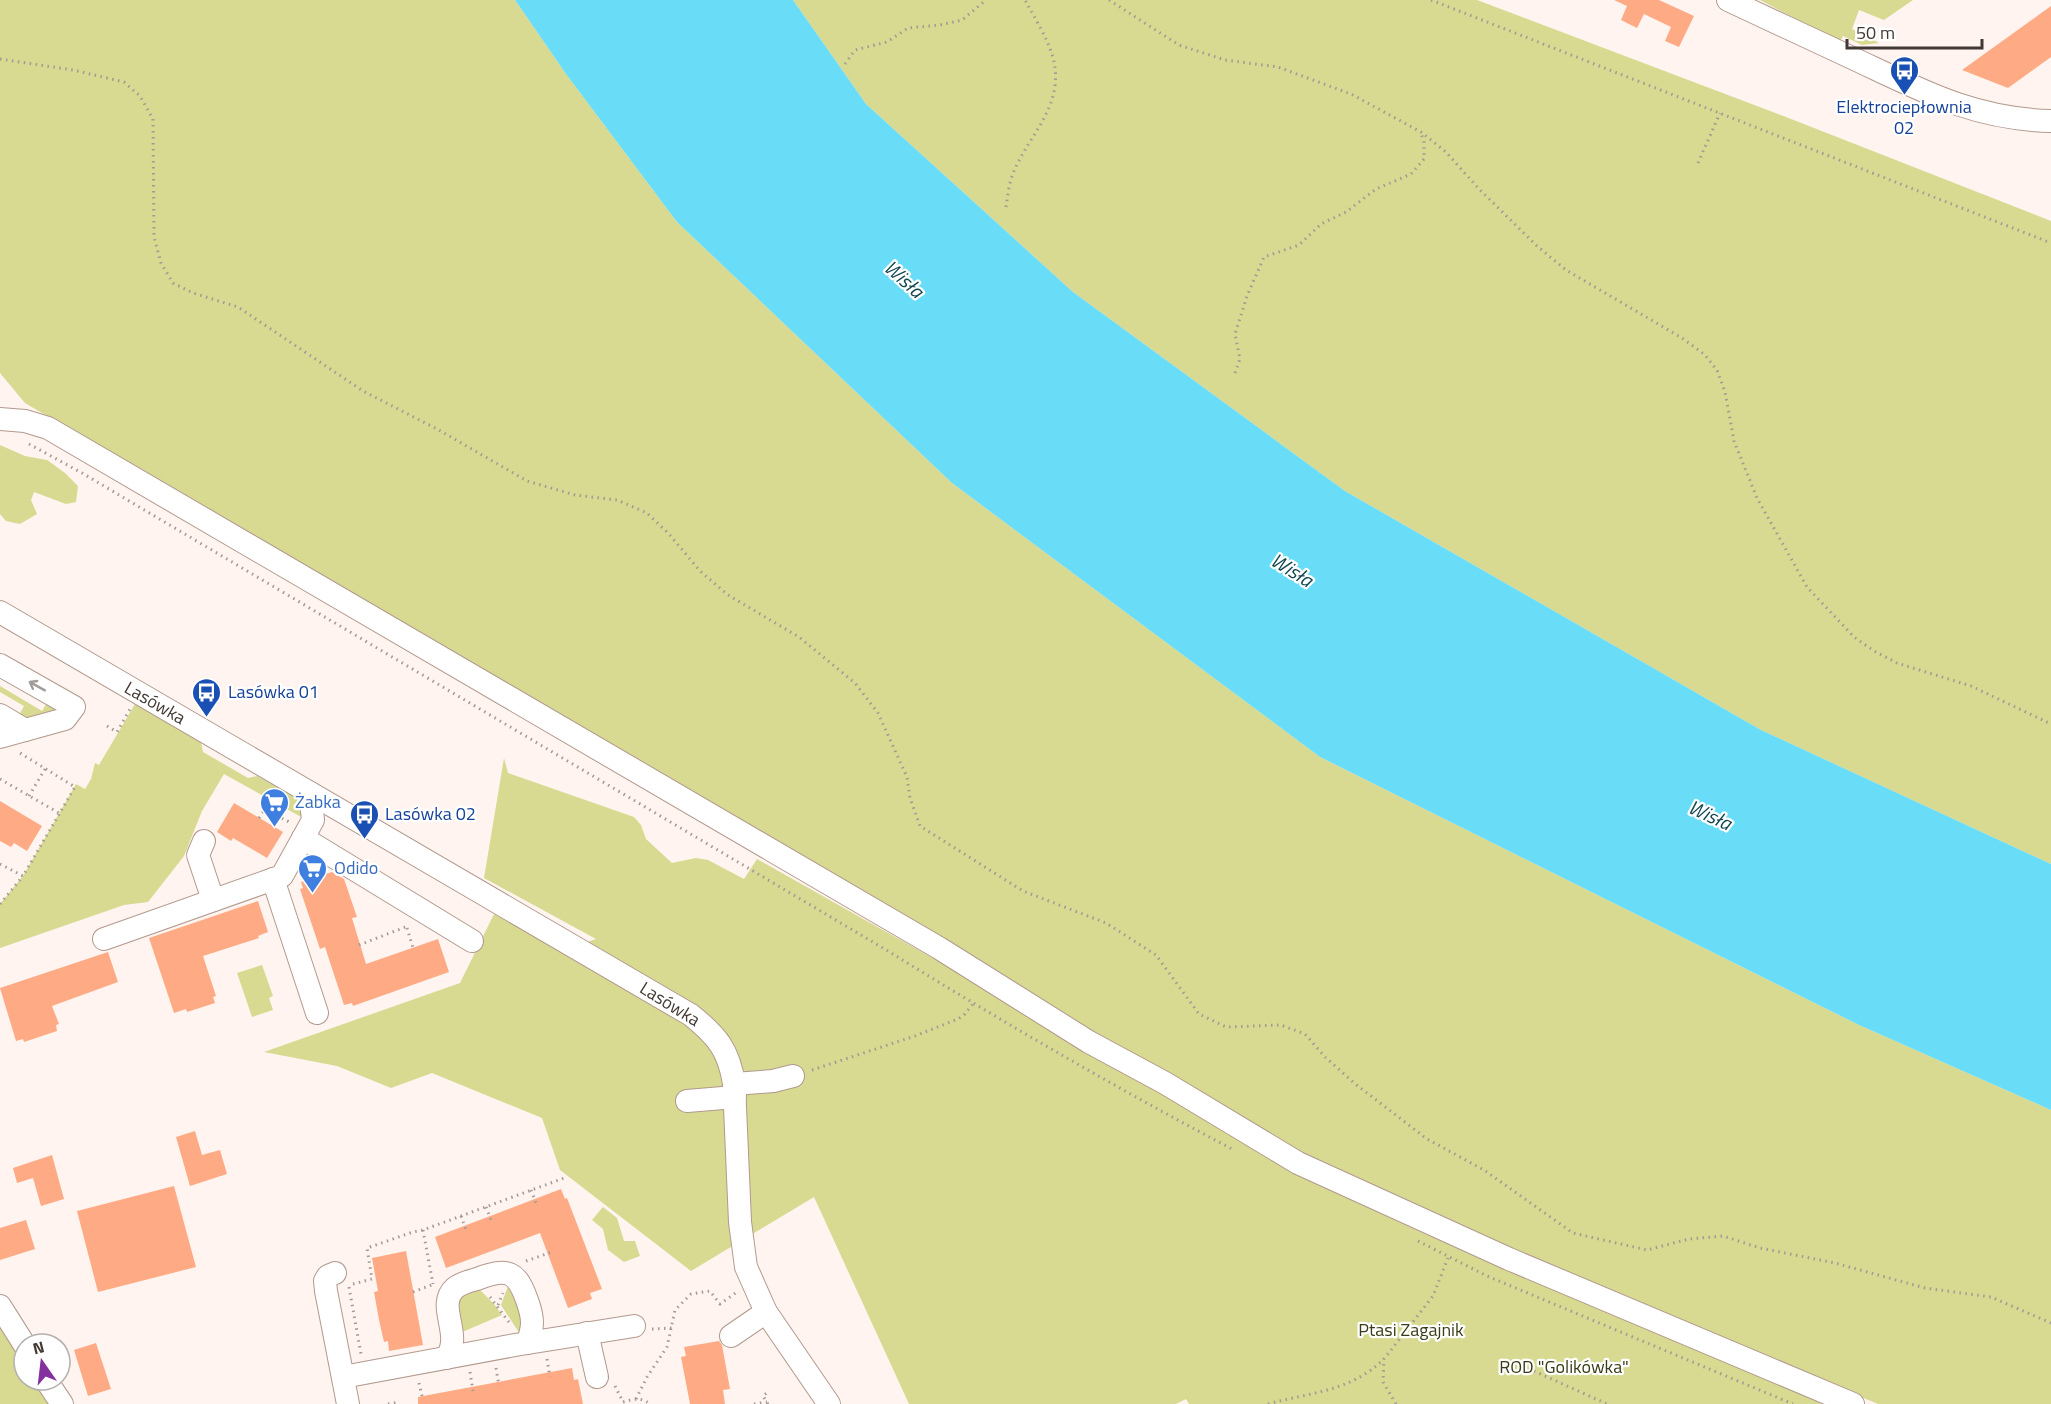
<svg xmlns="http://www.w3.org/2000/svg" width="2051" height="1404" font-family="'Titillium Web',sans-serif">
<style>
.green{fill:#d7da90}
.water{fill:#69ddf7}
.building{fill:#feab85}
.lines{fill:none;stroke-linecap:round;stroke-linejoin:round}
.minor-casing{stroke:#b2998e;stroke-width:24}
.path{stroke:#a49994;stroke-width:3;stroke-dasharray:1.5 4.5;stroke-linecap:butt}
.minor{stroke:#fff;stroke-width:22}
.oneway{stroke:#a19c9a}
.labels{text-anchor:middle;stroke-width:4.5;stroke-linejoin:round;paint-order:stroke}
.transit-label{font-size:18px;fill:#164399;stroke:#fff;text-anchor:start}
.street-label{font-size:18px;fill:#433934;stroke:#fff}
.shop-label{font-size:18px;fill:#366cbe;stroke:#fff;text-anchor:start}
.park-label{font-size:18px;fill:#3b3c17;stroke:#fff}
.water-label{font-size:20px;font-style:italic;fill:#124752;stroke:#fff}
</style>
<rect width="100%" height="100%" fill="#fff4ef"/>
<!-- green -->
<g class="green">
<polygon points="0,0 515,0 566,74 677,222 952,483 1320,757 1859,1025 2051,1110 2051,1404 1878,1404 1656,1312 1302,1157 25,403 0,373"/>
<polygon points="793,0 1477,0 1786,117 2051,221 2051,864 1761,730 1345,491 1073,292 866,104"/>
<polygon points="1760,0 1913,0 1884,20 1859,10 1852,29 1879,43 1862,45 1843,36 1840,42"/>
<polygon points="0,445 25,456 47,460 65,473 78,486 76,502 66,504 34,492 31,500 37,514 20,524 6,521 0,514"/>
<polygon points="0,686 42,711 48,701 54,708 55,712 34,720 18,717 24,706 0,692"/>
<polygon points="135,704 201,742 203,752 248,778 257,776 298,799 303,805 303,818 224,774 202,811 184,856 148,902 124,905 0,948 0,904 23,876 76,784 85,789 91,779 95,763 99,765"/>
<polygon points="504,758 508,773 634,817 641,825 646,839 672,863 696,858 708,860 744,879 757,859 1007,1000 1315,1183 1423,1233 1833,1404 1189,1404 1186,1399 1176,1404 909,1404 814,1197 691,1271 560,1170 542,1118 432,1073 391,1088 337,1066 264,1052 460,983 494,914 564,950 596,939 484,878"/>
<polygon points="262,965 273,996 269,998 273,1010 252,1017 237,973"/>
<polygon points="603,1207 617,1218 624,1241 635,1241 640,1256 624,1262 608,1250 603,1229 592,1220"/>
<polygon points="510,1281 527,1317 518,1340 518,1331 501,1305"/>
<polygon points="479,1289 494,1304 502,1315 460,1333 456,1295"/>
<polygon points="0,1315 24,1351 24,1380 43,1380 59,1404 0,1404"/>
</g>
<!-- water -->
<polygon class="water" points="515,0 793,0 866,104 1073,292 1345,491 1761,730 2051,864 2051,1110 1859,1025 1320,757 952,483 677,222 566,74"/>
<!-- building -->
<g class="building">
<polygon points="1614,0 1659,0 1694,16 1679,47 1665,41 1671,27 1644,14 1637,28 1621,20 1627,6"/>
<polygon points="2051,6 2051,57 2008,88 1962,70"/>
<polygon points="0,801 42,826 27,851 14,843 11,847 0,841"/>
<polygon points="234,803 283,832 267,858 233,838 231,841 217,832"/>
<polygon points="332,872 344,879 357,917 352,918 366,964 438,939 449,972 353,1006 352,1003 344,1005 325,947 320,949 300,889 303,888 301,882"/>
<polygon points="258,901 268,932 258,936 259,938 203,956 216,996 213,997 215,1003 187,1012 186,1009 174,1013 149,938"/>
<polygon points="108,952 118,982 52,1006 59,1024 56,1025 57,1031 24,1042 23,1039 16,1041 0,988"/>
<polygon points="195,1131 202,1155 220,1150 227,1174 190,1186 176,1137"/>
<polygon points="52,1155 64,1199 41,1206 33,1178 17,1183 13,1168"/>
<polygon points="174,1186 196,1267 98,1292 77,1211"/>
<polygon points="561,1189 565,1199 567,1198 602,1289 590,1293 592,1299 568,1308 540,1233 446,1268 435,1237"/>
<polygon points="26,1220 35,1249 0,1260 0,1228"/>
<polygon points="406,1251 423,1345 389,1351 388,1341 384,1342 379,1320 374,1292 378,1291 372,1258"/>
<polygon points="719,1341 722,1345 730,1389 723,1390 725,1404 690,1404 681,1357 686,1356 684,1347"/>
<polygon points="96,1343 111,1389 88,1396 74,1350"/>
<polygon points="572,1368 574,1380 578,1379 583,1404 418,1404 418,1397"/>
</g>
<g class="lines">
<defs>
<g id="minor">
<path d="M1728,0C1768,19 1808,37 1848,56C1919,89 1971,119 2051,121"/>
<polyline points="0,419 25,421 48,428 939,948 1089,1042 1165,1083 1298,1163 1509,1259 1853,1404"/>
<path d="M0,612L691,1015C717,1036 729,1050 734,1084L740,1222L746,1267L766,1312L829,1404"/>
<polyline points="0,665 74,707 65,719 0,737"/>
<polyline points="0,715 25,730"/>
<polyline points="303,838 472,941"/>
<polyline points="204,841 198,855 213,900"/>
<polyline points="273,879 317,1013"/>
<polyline points="104,939 282,876 313,820 310,793"/>
<polyline points="734,1084 773,1081 793,1076"/>
<polyline points="687,1101 735,1097"/>
<polyline points="335,1273 328,1276 325,1281 326,1291 348,1404"/>
<polyline points="0,1306 24,1344"/>
<polyline points="587,1333 597,1377"/>
<polyline points="731,1336 766,1312"/>
<path d="M446,1358C464,1335 435,1306 455,1288C461,1283 470,1281 477,1279C509,1267 517,1271 528,1303C533,1318 534,1327 527,1343"/>
<polyline points="343,1377 515,1345 634,1326"/>
<polyline points="46,1380 62,1404"/>
</g>
</defs>
<!-- minor casing -->
<use href="#minor" class="minor-casing"/>
<!-- path -->
<g class="path">
<polyline points="1109,0 1179,45 1225,60 1278,67 1351,94 1421,132 1446,152 1478,188 1537,246 1566,270 1682,338 1704,354 1717,370 1725,392 1734,441 1757,498 1807,587 1854,637 1874,651 1897,663 1971,686 2051,724"/>
<polyline points="1431,0 2051,243"/>
<polyline points="0,59 73,70 124,82 140,96 153,119 154,237 161,263 173,283 193,293 238,307 363,391 437,429 527,481 575,495 617,500 647,513 669,534 700,571 728,595 799,637 855,683 878,713 907,777 910,798 920,826 1023,891 1106,923 1156,955 1199,1014 1226,1027 1281,1025 1305,1034 1325,1057 1354,1083 1427,1139 1484,1170 1573,1233 1647,1250 1689,1239 1723,1236 1760,1248 1835,1263 1925,1288 1991,1297 2051,1323"/>
<polyline points="845,64 855,50 887,42 908,28 940,25 962,20 986,0"/>
<polyline points="1698,163 1720,113"/>
<path d="M1006,207C1008,195 1009,182 1014,171C1029,136 1060,109 1055,68C1052,44 1036,21 1025,0"/>
<polyline points="1235,373 1240,359 1235,334 1247,296 1264,257 1299,245 1321,224 1346,212 1376,189 1411,174 1424,159 1424,141 1421,134"/>
<path d="M29,444L82,473L888,951C1001,1021 1116,1088 1234,1150"/>
<polyline points="107,726 117,732 130,709"/>
<polyline points="0,779 59,813"/>
<polyline points="29,796 45,769"/>
<polyline points="259,818 265,809 291,823"/>
<polyline points="0,864 23,876 75,787 20,753"/>
<polyline points="0,904 23,876"/>
<polyline points="407,928 413,948"/>
<polyline points="359,945 408,926"/>
<polyline points="812,1070 915,1036 958,1019 964,1015 973,1004"/>
<polyline points="531,1190 536,1203"/>
<polyline points="486,1207 491,1220"/>
<polyline points="461,1216 466,1230"/>
<polyline points="423,1230 433,1284"/>
<polyline points="1418,1241 1487,1276 1793,1404"/>
<polyline points="526,1261 552,1252"/>
<polyline points="353,1284 372,1279 367,1248 413,1232 423,1230 567,1177"/>
<polyline points="349,1287 361,1354"/>
<polyline points="413,1292 434,1284"/>
<polyline points="490,1297 511,1325"/>
<polyline points="498,1305 503,1293"/>
<polyline points="652,1329 672,1328"/>
<polyline points="547,1359 550,1377"/>
<polyline points="1523,1366 1607,1404"/>
<polyline points="496,1368 499,1386"/>
<polyline points="470,1372 473,1391"/>
<polyline points="419,1383 422,1396"/>
<polyline points="615,1386 623,1402"/>
<polyline points="636,1399 647,1377 667,1347 675,1310 691,1294 710,1291 720,1304 737,1292"/>
<path d="M623,1402C633,1399 641,1397 650,1404"/>
<polyline points="388,1404 399,1402"/>
<polyline points="754,1404 767,1402"/>
<polyline points="768,1404 763,1396 769,1391"/>
<path d="M1268,1404C1311,1392 1350,1392 1384,1359"/>
<polyline points="1396,1404 1383,1382 1384,1359 1433,1296 1448,1258"/>
</g>
<!-- minor -->
<use href="#minor" class="minor"/>
</g>
<!-- one-way arrows -->
<defs><path id="oneway-shaft" d="M-6 0H5M1.5-3L5.5 0L1.5 3" fill="none" stroke-width="1.6" stroke-linecap="round" stroke-linejoin="round" transform="scale(1.5)"/></defs>
<use class="oneway" href="#oneway-shaft" transform="translate(37 686) rotate(-151)"/>
<!-- icons -->
<defs>
<symbol id="bus-pin" viewBox="-11 -11 22 30"><path d="M0 17L-7.5 6A9.5 9.5 0 1 1 7.5 6Z" fill="#1a4fb4" stroke="#fff"/><path d="M-5-6H5V4H4V6H2V4H-2V6H-4V4H-5ZM-3.5-4V0h7V-4ZM-3.5 1.2v1.5H-2V1.2ZM2 1.2v1.5H3.5V1.2Z" fill="#fff"/></symbol>
<symbol id="supermarket-pin" viewBox="-11 -11 22 30"><path d="M0 17L-7.5 6A9.5 9.5 0 1 1 7.5 6Z" fill="#3f7fe0" stroke="#fff"/><path d="M-6-5.5h2.5l.6 2H6L4.5 2H-2.5L-4.4-4H-6ZM-1.5 3.2a1.3 1.3 0 1 0 .1 0ZM3 3.2a1.3 1.3 0 1 0 .1 0Z" fill="#fff"/></symbol>
</defs>
<g fill-rule="evenodd">
<use href="#bus-pin" x="1888" y="54" width="33" height="45"/>
<use href="#bus-pin" x="190" y="676" width="33" height="45"/>
<use href="#supermarket-pin" x="258" y="786" width="33" height="45"/>
<use href="#bus-pin" x="348" y="798" width="33" height="45"/>
<use href="#supermarket-pin" x="296" y="852" width="33" height="45"/>
</g>
<g class="labels">
<!-- transit labels -->
<g class="transit-label">
<text x="1904" y="113" text-anchor="middle">Elektrociepłownia<tspan x="1904" dy="21">02</tspan></text>
<text x="228" y="698">Lasówka 01</text>
<text x="385" y="820">Lasówka 02</text>
</g>
<!-- street labels -->
<g class="street-label">
<text transform="translate(155 703) rotate(30)" y="6">Lasówka</text>
<text transform="translate(670 1004) rotate(32)" y="6">Lasówka</text>
</g>
<!-- shop labels -->
<g class="shop-label">
<text x="295" y="808">Żabka</text>
<text x="334" y="874">Odido</text>
</g>
<!-- park labels -->
<g class="park-label">
<text x="1411" y="1336">Ptasi Zagajnik</text>
<text x="1564" y="1373">ROD "Golikówka"</text>
</g>
<!-- water labels -->
<g class="water-label">
<text transform="translate(904 279) rotate(42)" y="7">Wisła</text>
<text transform="translate(1292 570) rotate(32)" y="7">Wisła</text>
<text transform="translate(1710 815) rotate(25)" y="7">Wisła</text>
</g>
</g>
<!-- north arrow -->
<g transform="translate(42 1362) rotate(346)"><circle r="28" fill="#ffffff" stroke="#b4b0ae" stroke-width="1.5"/>
<path d="M0-4.5L10 22L0 15L-10 22Z" fill="#84309e"/>
<text y="-9" font-size="16" font-weight="bold" text-anchor="middle" fill="#433934">N</text>
</g>
<!-- scale -->
<path d="M1847 39v9h135v-9" fill="none" stroke="#433934" stroke-width="3"/>
<text x="1856" y="39" font-size="18" fill="#433934" stroke="#ffffff" stroke-width="4.5" paint-order="stroke">50 m</text>
</svg>
